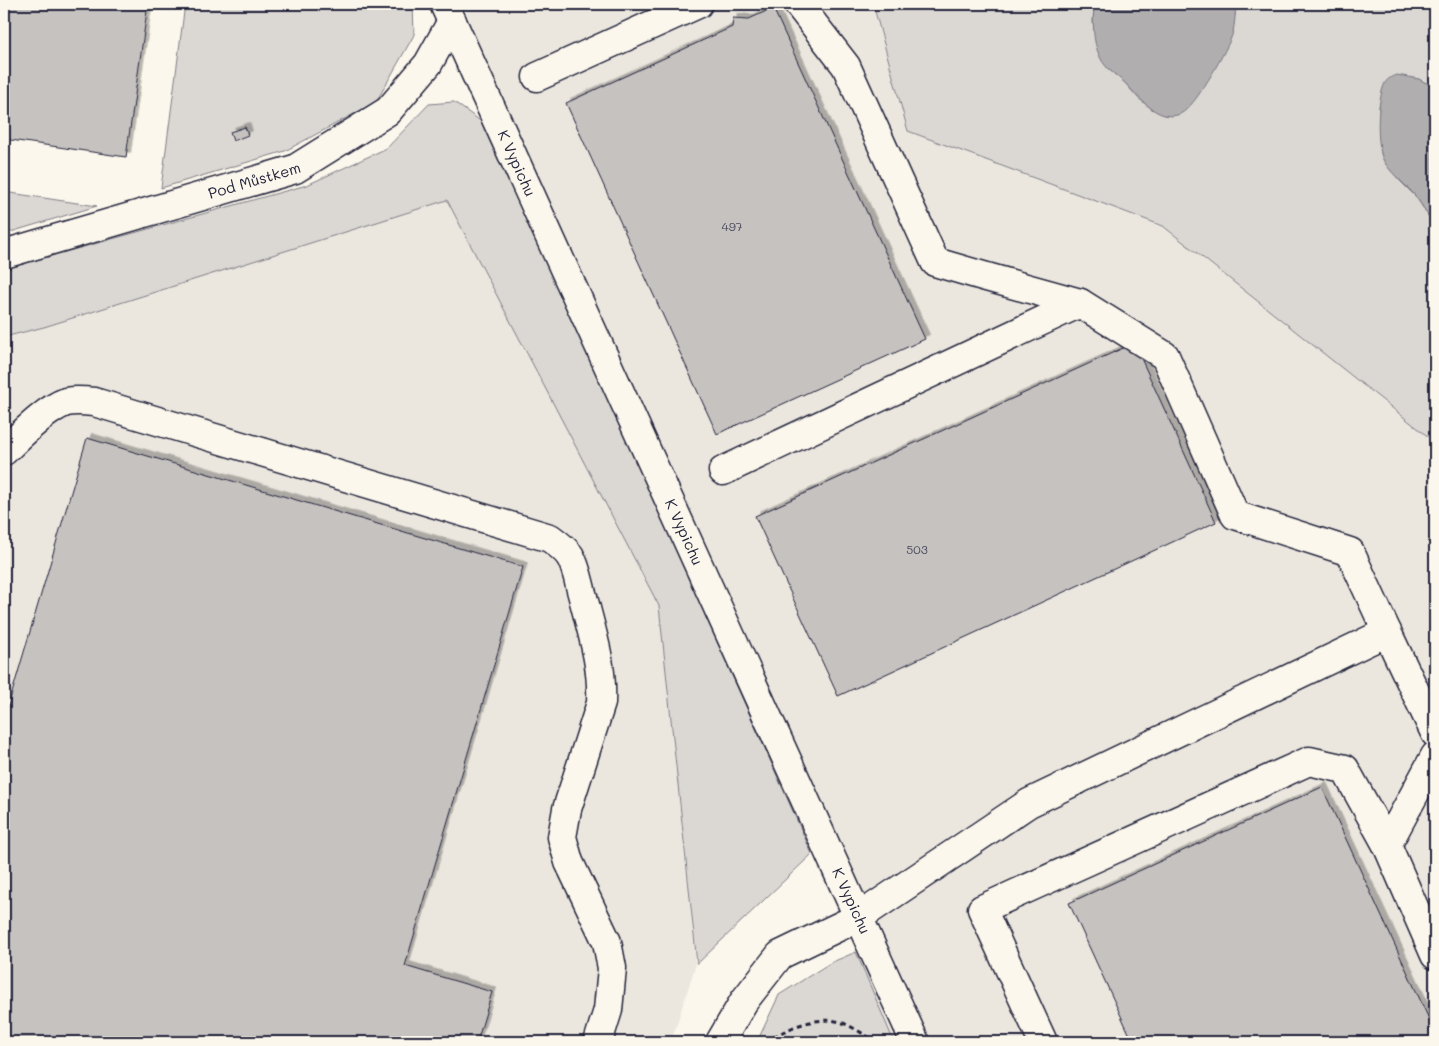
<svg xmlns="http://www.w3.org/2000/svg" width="1439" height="1046" font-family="Mali,sans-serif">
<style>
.built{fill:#ebe7df}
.green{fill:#dbd8d3;stroke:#7e7d87}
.water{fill:#b1aeb0;stroke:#787681}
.building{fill:#c6c2c0;stroke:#22223b;filter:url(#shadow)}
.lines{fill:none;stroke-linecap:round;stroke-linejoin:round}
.minor-casing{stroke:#22223b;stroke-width:31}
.path{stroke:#22223b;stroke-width:3;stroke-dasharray:5 4;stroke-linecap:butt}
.minor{stroke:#fbf7ec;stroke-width:28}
.labels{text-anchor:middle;stroke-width:5;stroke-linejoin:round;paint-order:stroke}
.number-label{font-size:12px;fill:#4b4a5c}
.street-label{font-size:15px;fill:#22223b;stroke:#fbf7ec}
</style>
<defs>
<filter id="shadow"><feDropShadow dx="4.5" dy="-4.5" stdDeviation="0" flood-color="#0004"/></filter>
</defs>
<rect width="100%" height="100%" fill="#fbf7ec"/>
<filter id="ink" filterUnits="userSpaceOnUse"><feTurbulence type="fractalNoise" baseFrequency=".02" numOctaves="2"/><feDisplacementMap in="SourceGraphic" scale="10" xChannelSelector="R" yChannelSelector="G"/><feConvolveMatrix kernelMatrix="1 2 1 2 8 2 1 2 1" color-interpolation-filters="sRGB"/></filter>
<g filter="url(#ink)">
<!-- built -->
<g class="built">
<polygon points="465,4 873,4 908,131 1163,226 1435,442 1435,1042 894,1042 856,952 486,125"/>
<polygon points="447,199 659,606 696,964 671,1042 4,1042 4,337 44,327"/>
</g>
<!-- green -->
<g class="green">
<polygon points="185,4 413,4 414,35 376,102 285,151 161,188"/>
<polygon points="873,4 1094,4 1093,23 1107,68 1125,83 1138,98 1153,110 1235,16 1236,4 1435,4 1435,84 1428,84 1418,79 1385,84 1379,106 1381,154 1385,163 1400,181 1416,197 1435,226 1435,442 1163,226 908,131"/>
<polygon points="454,102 486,125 812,854 697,964 659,606 447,200 44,327 4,337 4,269 307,185 387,148 429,104"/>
<polygon points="4,192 97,206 4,234"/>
<polygon points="856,952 894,1042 757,1042 779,995 830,963"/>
</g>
<!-- water -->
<g class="water">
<polygon points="545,4 582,4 562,9"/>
<path d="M1094,4H1236C1235,15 1235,28 1231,38C1224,54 1195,108 1180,114C1158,123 1139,97 1126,84C1117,75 1105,69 1100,57C1092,41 1093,21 1094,4Z"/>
<path d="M1397,75L1419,79L1428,84H1435V226C1428,217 1423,206 1416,197C1407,185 1393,176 1385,163C1375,148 1377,98 1385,83C1388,78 1392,77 1397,75Z"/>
</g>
<!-- building -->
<g class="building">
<polygon points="4,4 148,4 126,157 4,139"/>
<polygon points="773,8 925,339 717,434 566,103 732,27 733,18 749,19"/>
<polygon points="245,127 248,135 233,141 230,132"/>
<polygon points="1134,343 1216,522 838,696 755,516"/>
<polygon points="87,438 523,567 405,966 492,992 477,1042 4,1042 4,720"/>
<polygon points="1322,787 1435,1032 1435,1042 1133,1042 1069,903"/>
</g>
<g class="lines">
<defs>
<g id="minor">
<path id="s1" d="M444,4L915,1042"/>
<polyline points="798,4 846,66 935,262 983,276 1080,303"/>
<polyline points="537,77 698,4"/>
<path id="s2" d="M4,254L295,169L388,111L428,64L452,21"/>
<path d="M4,451C20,436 46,409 66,402C75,400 85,401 94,402L550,538C557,543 565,549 570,556C577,568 579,584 583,597C592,633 603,665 601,703L567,809L562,837L569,862L607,942L612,968L608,1010L598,1042"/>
<polyline points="723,471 1080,303 1165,356 1235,515 1350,552 1387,632"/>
<polyline points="1387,845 1435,756"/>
<polyline points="720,1042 744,1001 780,955 859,917 1029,803 1387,632 1435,733"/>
<polyline points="1043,1042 982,909 1309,761 1345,769 1387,845 1435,955"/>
</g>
</defs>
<!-- minor casing -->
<use href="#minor" class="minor-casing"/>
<!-- path -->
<path class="path" d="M766,1042C786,1028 819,1014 843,1023C855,1028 866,1036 877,1042"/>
<!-- minor -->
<use href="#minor" class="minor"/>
</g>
</g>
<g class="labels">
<!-- number labels -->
<g class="number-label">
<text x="732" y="231">497</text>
<text x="917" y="554">503</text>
</g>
<!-- street labels -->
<g class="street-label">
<text dy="5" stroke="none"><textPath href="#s1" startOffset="175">K Vypichu</textPath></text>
<text dy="5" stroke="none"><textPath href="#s2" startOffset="261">Pod Můstkem</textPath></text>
<text dy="5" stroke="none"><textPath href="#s1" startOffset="580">K Vypichu</textPath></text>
<text dy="5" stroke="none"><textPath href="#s1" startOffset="985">K Vypichu</textPath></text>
</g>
</g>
<!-- margin -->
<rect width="1439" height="1046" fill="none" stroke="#fbf7ec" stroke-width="20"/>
<rect x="10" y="10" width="1419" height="1026" fill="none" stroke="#22223b" stroke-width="2" filter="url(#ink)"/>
</svg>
